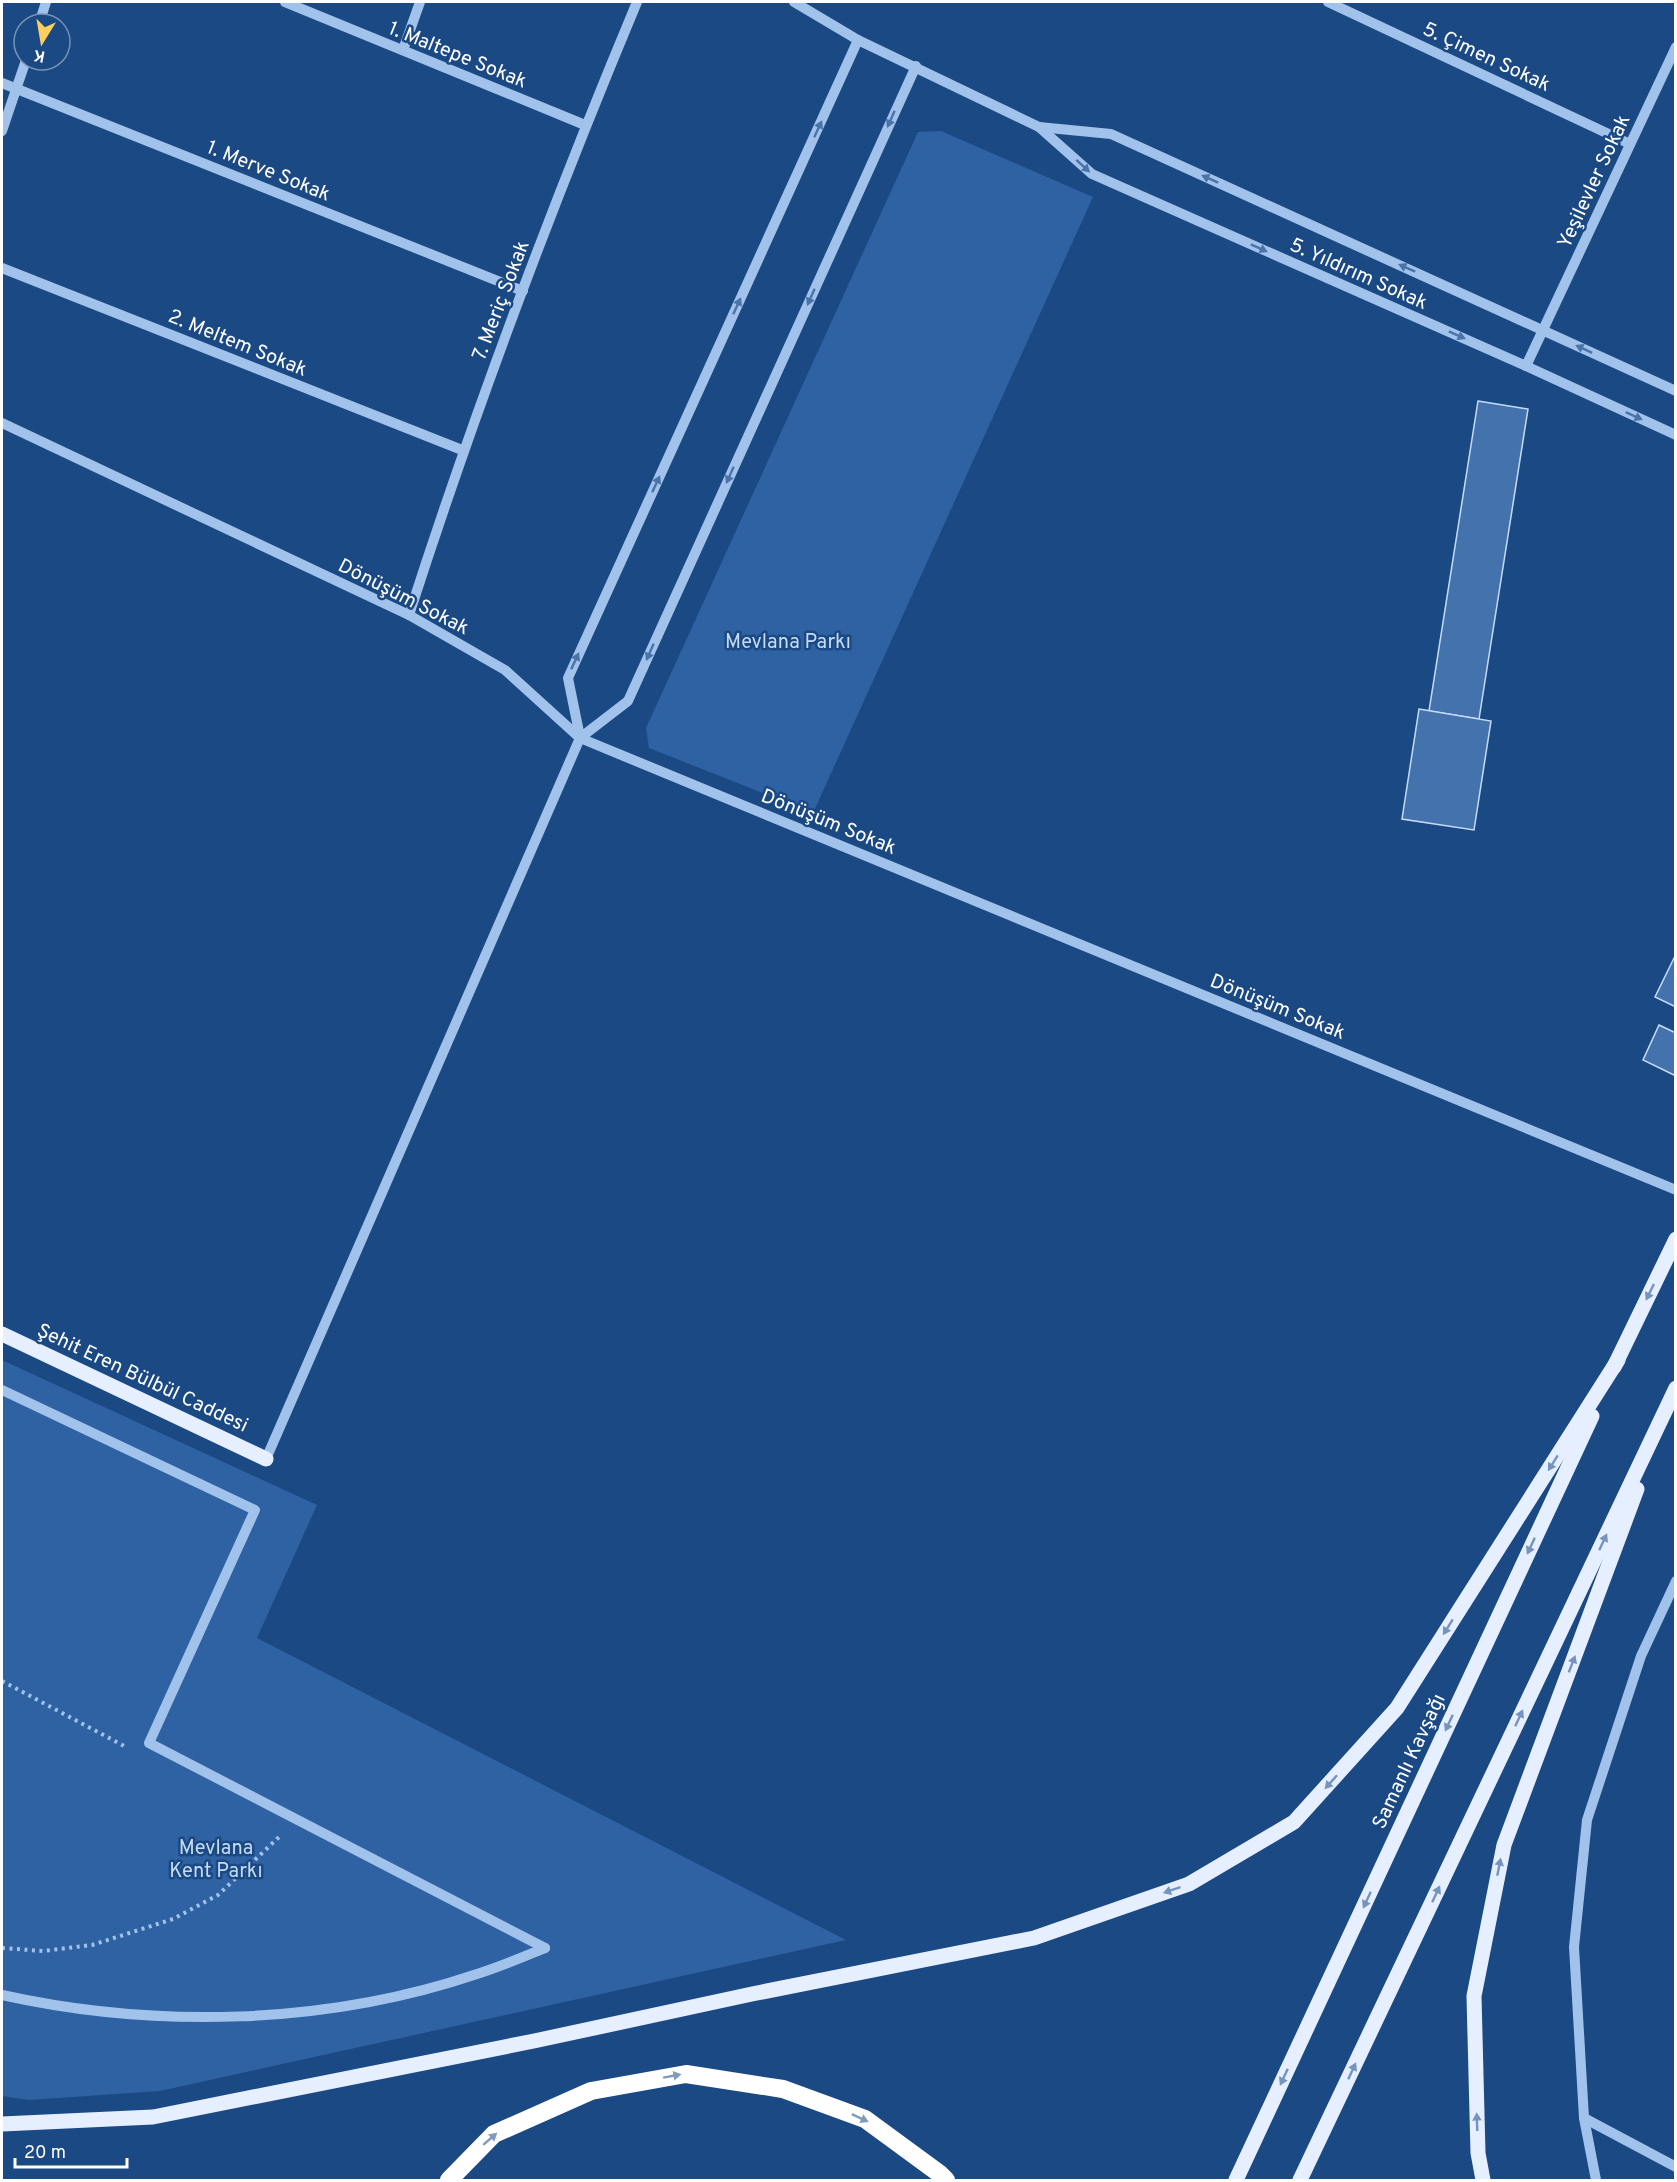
<svg xmlns="http://www.w3.org/2000/svg" width="1677" height="2182" font-family="Overpass,sans-serif">
<style>
.green{fill:#2e62a2}
.building{fill:#4472ad;stroke:#c5dcf8;stroke-width:1.5}
.lines{fill:none;stroke-linecap:round;stroke-linejoin:round}
.path{stroke:#a0c2eb;stroke-width:4;stroke-dasharray:3 4.5;stroke-linecap:butt}
.minor{stroke:#a0c2eb;stroke-width:10}
.major{stroke:#e5efff;stroke-width:15}
.highway{stroke:#fff;stroke-width:18}
.oneway{fill:#4a73a7}
.oneway2{fill:#7694bb}
.oneway3{fill:#829bbb}
.labels{text-anchor:middle;stroke-width:5;stroke-linejoin:round;paint-order:stroke}
.street-label{font-size:20px;fill:#fff;stroke:#1b4983}
.park-label{font-size:20px;fill:#c5dcf8;stroke:#1b4983}
</style>
<rect width="100%" height="100%" fill="#1b4983"/>
<!-- green -->
<g class="green">
<polygon points="941,131 1093,197 813,813 649,748 646,728 918,132"/>
<polygon points="2,1360 317,1505 257,1638 846,1940 160,2091 29,2100 2,2096"/>
</g>
<!-- building -->
<g class="building">
<polygon points="1478,401 1528,409 1479,719 1429,711"/>
<polygon points="1419,709 1491,721 1474,830 1402,819"/>
<polygon points="1676,954 1676,1007 1655,997"/>
<polygon points="1659,1025 1676,1033 1676,1076 1643,1060"/>
</g>
<g class="lines">
<!-- path -->
<g class="path">
<polyline points="2,1681 126,1747"/>
<polyline points="2,1948 43,1951 92,1945 173,1919 218,1895 279,1837"/>
</g>
<!-- minor -->
<g class="minor">
<polyline points="285,2 585,125"/>
<polyline points="794,2 858,40 1039,127 1092,174 1526,366 1676,435"/>
<polyline points="1328,2 1630,144"/>
<polyline points="39,24 46,2"/>
<polyline points="403,50 420,2"/>
<polyline points="2,83 523,291"/>
<polyline points="1039,127 1111,134 1676,391"/>
<polyline points="2,131 26,60"/>
<polyline points="2,268 462,450"/>
<polyline points="1526,366 1676,47"/>
<polyline points="2,423 409,615 505,670 580,738 1676,1190"/>
<path d="M409,615C476,407 553,203 637,2"/>
<polyline points="580,737 568,678 858,40"/>
<polyline points="2,1390 255,1510 149,1743 545,1948"/>
<polyline points="266,1459 580,738 628,701 916,66"/>
<path d="M2,1995C156,2029 326,2025 477,1974C500,1967 523,1957 545,1948"/>
<polyline points="1584,2118 1676,2167"/>
<polyline points="1596,2180 1584,2118 1574,1947 1587,1820 1641,1656 1676,1581"/>
</g>
<!-- major -->
<g class="major">
<polyline points="2,1334 266,1459"/>
<polyline points="1614,1367 1676,1239"/>
<polyline points="2,2124 153,2117 534,2041 752,1994 1034,1938 1189,1884 1294,1822 1397,1708 1618,1360"/>
<polyline points="1236,2180 1592,1416"/>
<polyline points="1300,2180 1676,1388"/>
<polyline points="1483,2180 1478,2153 1474,1996 1504,1845 1637,1489"/>
</g>
<!-- highway -->
<polyline class="highway" points="449,2180 494,2134 591,2091 686,2074 783,2089 865,2119 940,2174 946,2180"/>
</g>
<!-- one-way arrows -->
<defs><path id="oneway-solid" d="M-6-.8H1V-3.2L6.5 0L1 3.2V.8H-6Z" transform="scale(1.5)"/></defs>
<g class="oneway">
<use href="#oneway-solid" transform="translate(891 119) rotate(114)"/>
<use href="#oneway-solid" transform="translate(818 129) rotate(-65)"/>
<use href="#oneway-solid" transform="translate(1083 166) rotate(42)"/>
<use href="#oneway-solid" transform="translate(1210 179) rotate(-156)"/>
<use href="#oneway-solid" transform="translate(1259 248) rotate(24)"/>
<use href="#oneway-solid" transform="translate(1407 268) rotate(-156)"/>
<use href="#oneway-solid" transform="translate(811 297) rotate(114)"/>
<use href="#oneway-solid" transform="translate(737 306) rotate(-65)"/>
<use href="#oneway-solid" transform="translate(1457 335) rotate(24)"/>
<use href="#oneway-solid" transform="translate(1584 349) rotate(-155)"/>
<use href="#oneway-solid" transform="translate(1634 416) rotate(25)"/>
<use href="#oneway-solid" transform="translate(730 475) rotate(114)"/>
<use href="#oneway-solid" transform="translate(656 484) rotate(-65)"/>
<use href="#oneway-solid" transform="translate(650 652) rotate(114)"/>
<use href="#oneway-solid" transform="translate(575 661) rotate(-65)"/>
</g>
<g class="oneway2">
<use href="#oneway-solid" transform="translate(1650 1292) rotate(116)"/>
<use href="#oneway-solid" transform="translate(1553 1463) rotate(122)"/>
<use href="#oneway-solid" transform="translate(1603 1542) rotate(-65)"/>
<use href="#oneway-solid" transform="translate(1531 1546) rotate(115)"/>
<use href="#oneway-solid" transform="translate(1448 1627) rotate(122)"/>
<use href="#oneway-solid" transform="translate(1572 1664) rotate(-69)"/>
<use href="#oneway-solid" transform="translate(1519 1718) rotate(-65)"/>
<use href="#oneway-solid" transform="translate(1449 1723) rotate(115)"/>
<use href="#oneway-solid" transform="translate(1331 1782) rotate(132)"/>
<use href="#oneway-solid" transform="translate(1499 1867) rotate(-79)"/>
<use href="#oneway-solid" transform="translate(1172 1890) rotate(161)"/>
<use href="#oneway-solid" transform="translate(1436 1894) rotate(-65)"/>
<use href="#oneway-solid" transform="translate(1367 1900) rotate(115)"/>
<use href="#oneway-solid" transform="translate(1352 2071) rotate(-65)"/>
<use href="#oneway-solid" transform="translate(1284 2077) rotate(115)"/>
<use href="#oneway-solid" transform="translate(1477 2122) rotate(-92)"/>
</g>
<g class="oneway3">
<use href="#oneway-solid" transform="translate(672 2076) rotate(-10)"/>
<use href="#oneway-solid" transform="translate(860 2118) rotate(25)"/>
<use href="#oneway-solid" transform="translate(490 2139) rotate(-41)"/>
</g>
<g class="labels">
<!-- street labels -->
<g class="street-label">
<text transform="translate(458 54) rotate(22)" y="7">1. Maltepe Sokak</text>
<text transform="translate(1487 56) rotate(25)" y="7">5. Çimen Sokak</text>
<text transform="translate(269 170) rotate(22)" y="7">1. Merve Sokak</text>
<text transform="translate(1593 181) rotate(-65)" y="7">Yeşilevler Sokak</text>
<text transform="translate(1359 273) rotate(24)" y="7">5. Yıldırım Sokak</text>
<text transform="translate(500 300) rotate(-69)" y="7">7. Meriç Sokak</text>
<text transform="translate(238 342) rotate(22)" y="7">2. Meltem Sokak</text>
<text transform="translate(404 596) rotate(27)" y="7">Dönüşüm Sokak</text>
<text transform="translate(829 821) rotate(22)" y="7">Dönüşüm Sokak</text>
<text transform="translate(1278 1006) rotate(22)" y="7">Dönüşüm Sokak</text>
<text transform="translate(143 1377) rotate(25)" y="7">Şehit Eren Bülbül Caddesi</text>
<text transform="translate(1408 1761) rotate(-65)" y="7">Samanlı Kavşağı</text>
</g>
<!-- park labels -->
<g class="park-label">
<text x="788" y="648">Mevlana Parkı</text>
<text x="216" y="1854">Mevlana<tspan x="216" dy="23">Kent Parkı</tspan></text>
</g>
</g>
<!-- border -->
<rect width="1677" height="2182" fill="none" stroke="#ffffff" stroke-width="6"/>
<!-- north arrow -->
<g transform="translate(42 42) rotate(191)"><circle r="28" fill="#1b4983" stroke="#7692b5" stroke-width="1.5"/>
<path d="M0-4.5L10 22L0 15L-10 22Z" fill="#fcce5d"/>
<text y="-9" font-size="16" font-weight="bold" text-anchor="middle" fill="#ffffff">K</text>
</g>
<!-- scale -->
<path d="M15 2158v9h112v-9" fill="none" stroke="#ffffff" stroke-width="3"/>
<text x="24" y="2158" font-size="18" fill="#ffffff" stroke="#1b4983" stroke-width="4.5" paint-order="stroke">20 m</text>
</svg>
